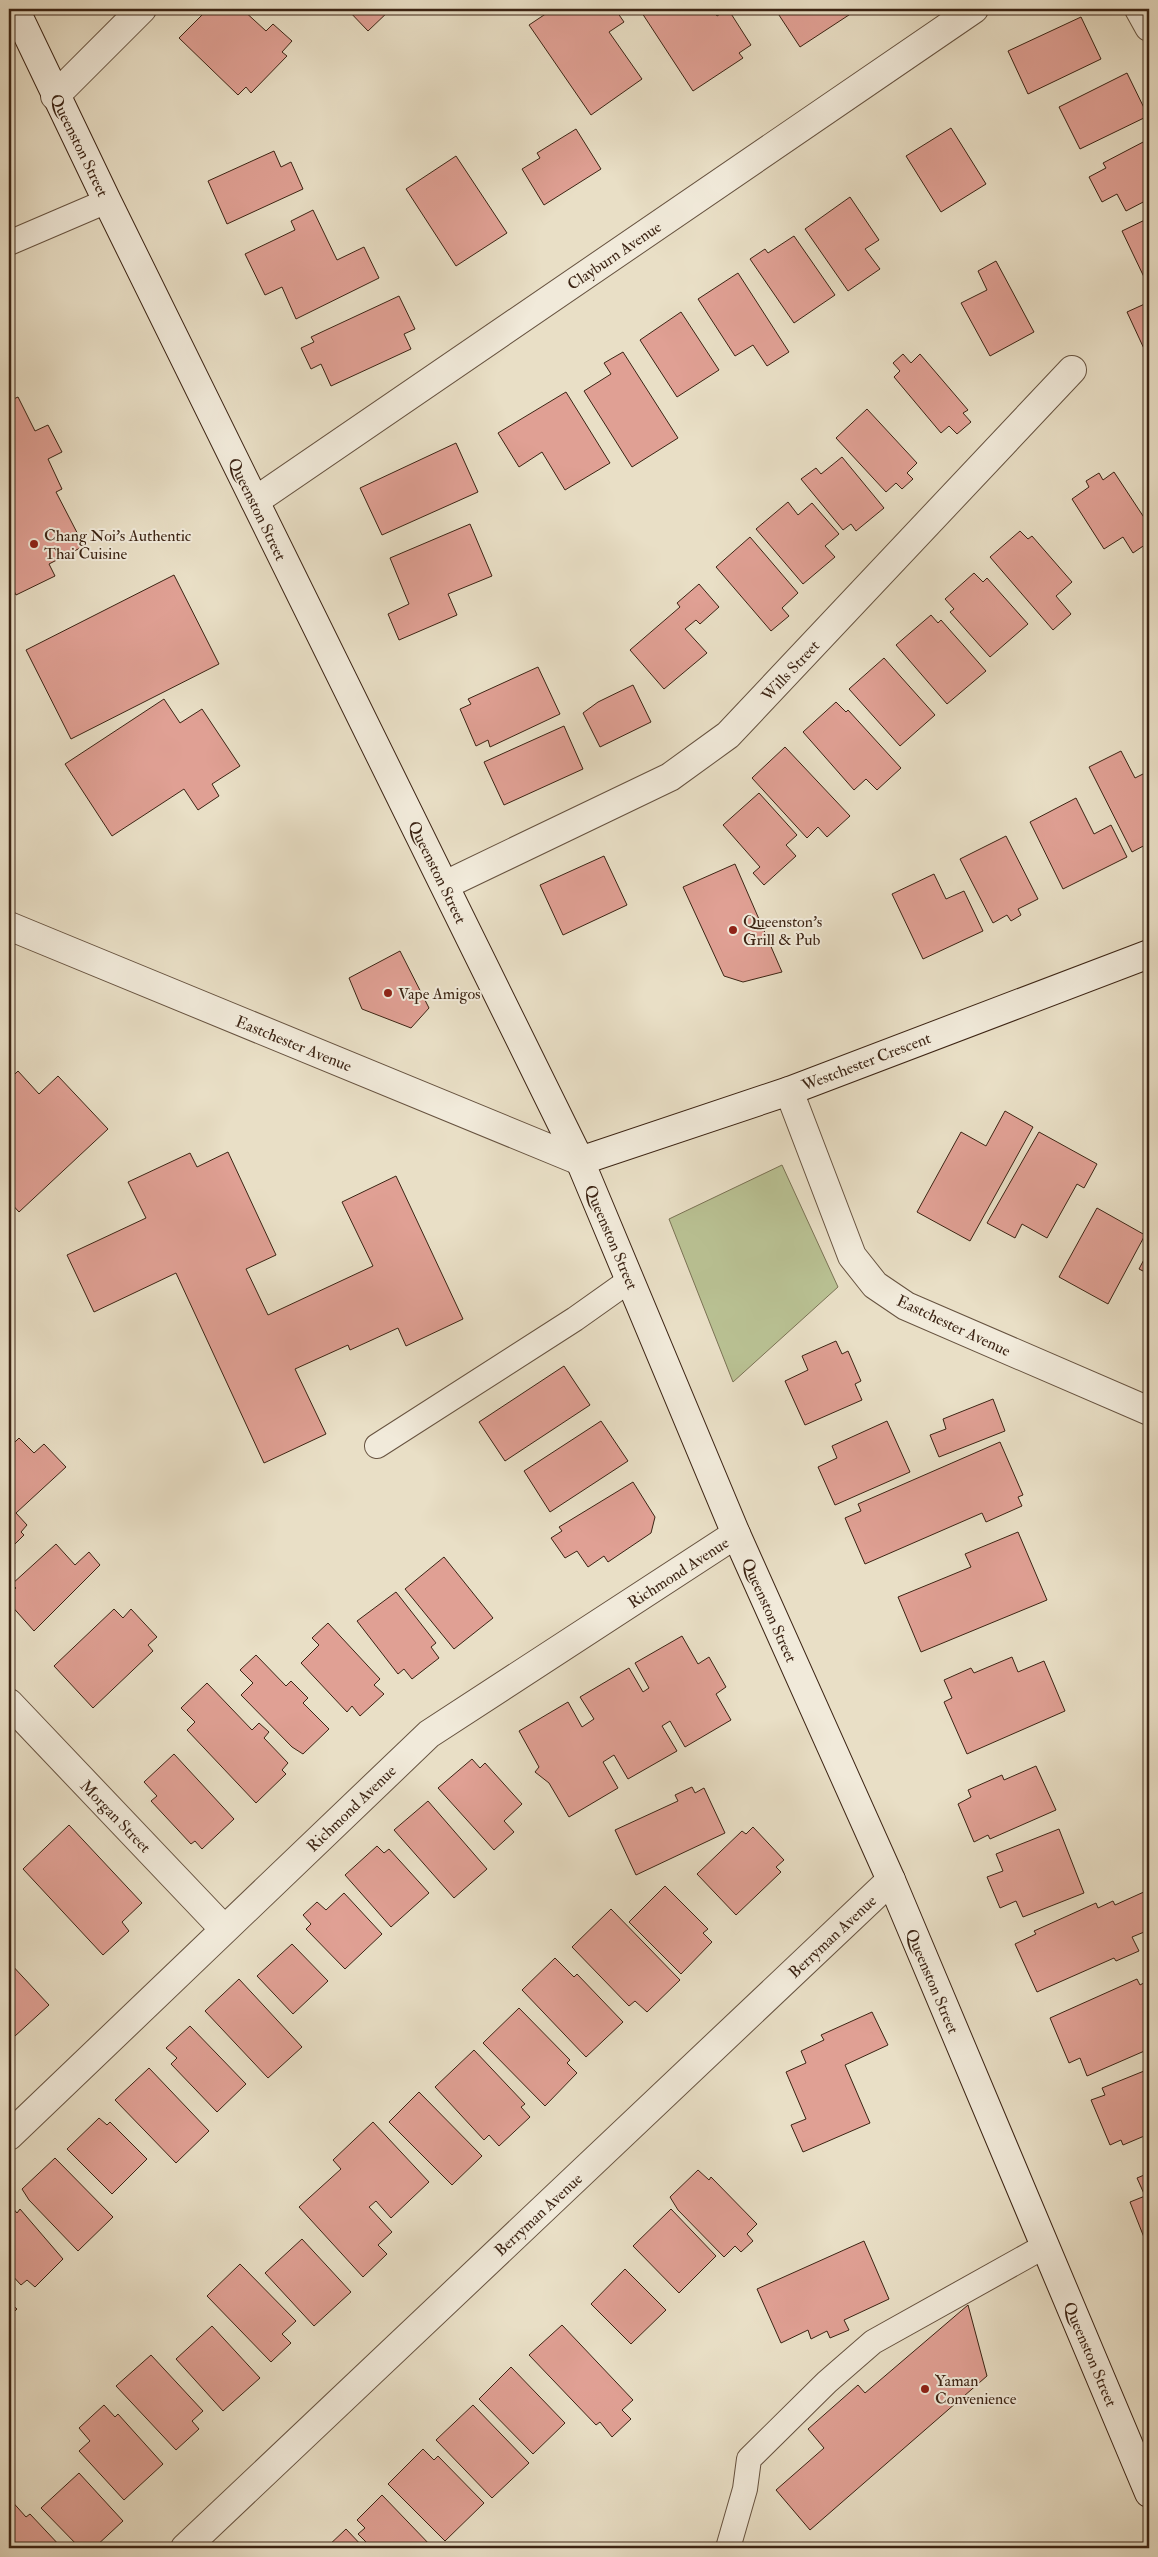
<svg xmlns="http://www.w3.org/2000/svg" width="1158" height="2557" font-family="'IM FELL Double Pica',serif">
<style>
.green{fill:#b9c193;stroke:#7a7254}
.building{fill:#e0a094;stroke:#3c2414}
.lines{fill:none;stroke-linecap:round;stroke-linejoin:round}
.service-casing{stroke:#675340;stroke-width:26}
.minor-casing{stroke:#675340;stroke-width:30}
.tertiary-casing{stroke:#675340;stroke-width:30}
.secondary-casing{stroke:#3c2414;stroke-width:30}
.service{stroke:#f1eada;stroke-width:24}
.minor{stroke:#f1eada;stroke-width:28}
.tertiary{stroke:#f1eada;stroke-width:28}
.secondary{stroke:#f1eada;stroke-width:28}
.poi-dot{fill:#8f2418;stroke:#f1eada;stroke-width:2}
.labels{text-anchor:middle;stroke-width:4;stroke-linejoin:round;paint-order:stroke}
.street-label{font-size:16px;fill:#3c2414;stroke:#f1eada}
.poi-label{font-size:16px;fill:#3c2414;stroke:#f1eada;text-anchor:start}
</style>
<rect width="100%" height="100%" fill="#e9dfc6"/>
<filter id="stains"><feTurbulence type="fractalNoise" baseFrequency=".004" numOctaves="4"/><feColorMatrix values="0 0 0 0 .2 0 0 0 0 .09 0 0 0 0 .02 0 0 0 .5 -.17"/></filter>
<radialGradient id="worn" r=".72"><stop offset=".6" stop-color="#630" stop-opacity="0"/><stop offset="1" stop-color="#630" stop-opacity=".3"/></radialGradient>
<!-- green -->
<polygon class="green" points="782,1165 838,1287 733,1382 669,1219"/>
<!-- building -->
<g class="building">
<polygon points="242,9 266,31 273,24 292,41 282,52 287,56 251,93 246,87 238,95 179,38 208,9"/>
<polygon points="347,9 391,9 368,31"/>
<polygon points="553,9 615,9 624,22 609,32 642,79 591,115 529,25"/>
<polygon points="647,9 712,9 717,16 728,9 751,45 739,53 743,58 693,91 642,13"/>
<polygon points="775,9 853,9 855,11 800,47"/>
<polygon points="1081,17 1101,59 1028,94 1008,51"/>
<polygon points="1127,73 1148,116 1080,149 1059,107"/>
<polygon points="951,128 986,184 941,212 906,156"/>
<polygon points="576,129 601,169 544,205 522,169 540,158 537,153"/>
<polygon points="1147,140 1149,144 1149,199 1126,211 1117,194 1102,202 1089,177 1106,168 1103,163"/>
<polygon points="274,151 281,167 291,162 303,189 227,224 208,181"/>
<polygon points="456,156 507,233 456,266 406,189"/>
<polygon points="850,197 879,240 865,249 880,269 848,291 805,229"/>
<polygon points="313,210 337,260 364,247 379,278 296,319 282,287 265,295 245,254 295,230 291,221"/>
<polygon points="1149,218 1149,275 1144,277 1122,231"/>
<polygon points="794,236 835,295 794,323 750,259 765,249 768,253"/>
<polygon points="996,261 1034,332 990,356 961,303 987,290 978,271"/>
<polygon points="738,273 789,352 767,366 753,345 735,356 698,299"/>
<polygon points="399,296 415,329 404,334 411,349 331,386 321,364 311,369 301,348 314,342 311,337"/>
<polygon points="1149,302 1149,351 1146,353 1127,312"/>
<polygon points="681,312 719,370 677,397 640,340"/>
<polygon points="623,352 678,438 632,467 584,391 611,374 604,363"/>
<polygon points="903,354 911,363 920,354 968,410 963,413 971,422 957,434 949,426 941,433 894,377 900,371 893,363"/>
<polygon points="566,392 610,463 565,490 542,452 519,467 498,433"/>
<polygon points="18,397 35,431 48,425 62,452 48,459 62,489 56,492 84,546 49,564 55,576 16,595 9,581 9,401"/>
<polygon points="867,409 917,463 907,473 913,479 902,489 896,483 886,492 836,438"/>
<polygon points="456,443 478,492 382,535 360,488"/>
<polygon points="842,457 884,508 856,531 851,524 843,530 801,479 816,468 821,474"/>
<polygon points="1114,472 1149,525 1149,542 1133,553 1123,537 1104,549 1072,499 1089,487 1086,481 1099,473 1103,480"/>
<polygon points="788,502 798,515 812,503 839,534 825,546 835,557 803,584 756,529"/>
<polygon points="470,524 492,576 448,594 457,615 399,640 388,614 409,604 390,558"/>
<polygon points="1020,531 1028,539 1032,536 1072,582 1056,596 1071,614 1053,630 990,557"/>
<polygon points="750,537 798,593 782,608 789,616 771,631 716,567"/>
<polygon points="974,573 983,582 987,578 1028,624 990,657 950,612 954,609 945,599"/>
<polygon points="174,575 219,664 71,739 26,650"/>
<polygon points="699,584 719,607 700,624 696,620 685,629 707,653 664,689 630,650 680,607 677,603"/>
<polygon points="931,615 938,623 941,620 986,671 947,704 896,645"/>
<polygon points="884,658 935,715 900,746 849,689"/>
<polygon points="538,667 560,714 490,747 488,740 476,746 460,709 471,704 468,699"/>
<polygon points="633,685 651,722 600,747 583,713 598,702"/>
<polygon points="164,699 180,723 202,709 240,766 212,784 219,796 198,810 184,789 112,836 65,764"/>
<polygon points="836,702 846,712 848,710 901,768 877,790 866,779 854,790 803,732"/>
<polygon points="564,726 583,769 504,805 484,762"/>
<polygon points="785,747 850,816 827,837 818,827 807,838 752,778"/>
<polygon points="1121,751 1135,778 1149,771 1149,843 1132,852 1089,767"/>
<polygon points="759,793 797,835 786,845 796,856 764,885 753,873 760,867 723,825"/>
<polygon points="1076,798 1094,834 1111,825 1127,857 1063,889 1030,822"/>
<polygon points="1006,836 1038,899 1018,909 1021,915 1011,921 1007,915 993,923 960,859"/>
<polygon points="604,856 627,905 563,935 540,885"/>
<polygon points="735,864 782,972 743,982 724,976 683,887"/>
<polygon points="934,874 946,899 964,891 983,931 923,959 892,894"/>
<polygon points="400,951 429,1008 411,1028 362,1009 349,978"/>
<polygon points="18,1071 39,1094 58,1076 108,1129 19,1212 9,1201 9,1123 13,1119 9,1115 9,1080"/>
<polygon points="1005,1111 1033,1127 970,1241 917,1212 961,1132 986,1146"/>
<polygon points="1039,1132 1097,1164 1084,1188 1077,1184 1047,1238 1022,1224 1015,1238 987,1223"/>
<polygon points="228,1152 276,1255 246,1269 268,1315 373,1266 342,1202 396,1176 463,1319 406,1346 398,1328 350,1350 348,1345 295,1369 326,1434 264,1463 176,1273 94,1312 67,1255 146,1218 128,1182 190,1153 197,1167"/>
<polygon points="1097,1208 1145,1235 1108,1304 1059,1277"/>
<polygon points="1149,1250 1149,1274 1139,1269"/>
<polygon points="836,1341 842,1354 848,1351 861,1381 855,1384 862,1400 805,1425 785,1381 808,1370 802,1356"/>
<polygon points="564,1366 590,1405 505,1461 479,1422"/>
<polygon points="993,1399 1005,1431 939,1457 930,1435 946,1429 943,1419"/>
<polygon points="601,1421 628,1461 550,1512 524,1471"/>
<polygon points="887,1421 910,1472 835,1505 818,1467 837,1458 832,1446"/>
<polygon points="19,1438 34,1453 44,1444 66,1467 16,1513 27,1525 21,1532 24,1535 9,1550 9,1448"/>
<polygon points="1000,1442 1023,1495 1018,1497 1022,1506 986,1522 982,1513 865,1564 845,1518 861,1511 858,1504"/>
<polygon points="633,1482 655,1517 651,1533 608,1562 604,1556 588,1567 577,1551 565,1558 551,1538 562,1531 559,1527"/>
<polygon points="1018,1532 1047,1600 921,1652 898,1597 971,1567 965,1554"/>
<polygon points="56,1544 75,1565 89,1552 100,1565 34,1631 9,1603 9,1595 16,1588 12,1584"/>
<polygon points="444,1557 493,1618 454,1649 405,1589"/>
<polygon points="396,1592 436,1643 431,1647 439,1658 412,1679 404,1669 398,1674 357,1621"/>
<polygon points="114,1609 123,1618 131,1609 157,1637 148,1645 153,1651 93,1708 54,1666"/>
<polygon points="328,1623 380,1679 374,1685 384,1694 360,1716 352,1706 347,1712 301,1663 319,1645 312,1638"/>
<polygon points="682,1636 698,1664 709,1657 726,1687 716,1694 731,1720 685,1747 670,1721 662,1726 677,1751 628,1779 614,1755 603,1762 618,1788 569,1817 549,1783 535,1772 539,1767 519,1731 568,1702 582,1727 594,1719 580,1697 629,1668 643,1692 649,1688 635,1663"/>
<polygon points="256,1655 286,1686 291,1681 308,1698 303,1703 329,1729 303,1754 292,1747 241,1695 253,1683 240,1670"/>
<polygon points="1012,1657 1018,1672 1044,1661 1065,1711 967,1754 944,1702 952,1698 944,1680 971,1668 974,1673"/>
<polygon points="207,1683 252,1730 259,1723 269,1732 264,1738 288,1763 282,1770 286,1774 256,1803 187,1730 195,1722 181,1708"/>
<polygon points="174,1754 234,1819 202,1849 195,1841 191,1844 151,1801 157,1796 144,1782"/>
<polygon points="472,1759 480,1768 485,1763 522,1804 504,1821 514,1832 494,1850 438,1788"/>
<polygon points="1036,1766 1056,1810 990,1839 988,1835 974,1842 958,1804 971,1797 968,1790 1002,1775 1004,1780"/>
<polygon points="692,1787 695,1793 704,1788 725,1833 636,1875 615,1830 678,1801 675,1795"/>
<polygon points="428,1801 487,1869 454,1898 394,1830"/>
<polygon points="69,1825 142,1903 122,1922 129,1931 103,1955 23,1869"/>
<polygon points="753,1827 784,1860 776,1867 781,1872 736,1915 697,1874 742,1831 746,1834"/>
<polygon points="1059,1829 1084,1893 1023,1917 1016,1901 1000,1908 987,1877 1003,1871 996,1854"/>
<polygon points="377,1846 384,1853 389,1849 429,1893 391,1927 345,1875"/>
<polygon points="665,1886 708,1929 703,1933 712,1942 681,1974 629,1922"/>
<polygon points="1146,1891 1149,1897 1149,1930 1132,1937 1139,1951 1116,1961 1114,1958 1037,1992 1015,1944 1036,1934 1034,1931 1096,1903 1098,1908 1113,1901 1115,1905"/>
<polygon points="344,1893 382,1934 345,1969 306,1929 311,1924 303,1915 317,1902 326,1910"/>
<polygon points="611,1909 680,1980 647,2012 635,2001 629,2006 572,1947"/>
<polygon points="292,1944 328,1981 293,2014 257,1976"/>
<polygon points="555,1958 574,1977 577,1974 623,2022 586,2057 522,1990"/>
<polygon points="9,1962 49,2005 15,2036 9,2030"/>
<polygon points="239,1979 302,2047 268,2078 205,2011"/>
<polygon points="1137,1979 1140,1985 1149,1980 1149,2049 1087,2076 1080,2058 1069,2063 1050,2018"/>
<polygon points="519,2008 570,2060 567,2063 577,2073 545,2106 483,2043"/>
<polygon points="872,2012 888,2045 845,2065 870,2123 803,2152 791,2125 806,2119 786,2072 806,2063 801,2051 824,2040 821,2035"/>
<polygon points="190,2026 246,2084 217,2112 171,2064 177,2058 166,2048"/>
<polygon points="474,2050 525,2104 521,2107 530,2117 499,2146 489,2135 484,2140 435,2087"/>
<polygon points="149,2068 209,2131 176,2163 115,2100"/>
<polygon points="1149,2069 1149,2134 1123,2145 1121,2140 1110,2145 1091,2100 1105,2095 1102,2088"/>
<polygon points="419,2092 482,2156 452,2185 389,2122"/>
<polygon points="99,2118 107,2125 110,2122 147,2159 112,2194 67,2149"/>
<polygon points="373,2122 429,2182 391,2218 376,2201 369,2207 392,2232 378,2245 387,2254 363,2277 299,2207 341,2169 333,2160"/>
<polygon points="55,2158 113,2217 78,2251 29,2200 22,2189"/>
<polygon points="698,2170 709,2180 711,2177 757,2224 747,2234 753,2241 741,2252 735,2246 724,2257 678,2210 670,2197"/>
<polygon points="1149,2173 1149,2250 1130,2202 1145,2196 1137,2178"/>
<polygon points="11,2206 17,2213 20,2209 63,2259 35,2287 27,2280 21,2285 9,2272"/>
<polygon points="671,2209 716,2256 679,2293 633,2246"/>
<polygon points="302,2239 351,2292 314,2326 265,2273"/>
<polygon points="864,2241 889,2299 844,2320 849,2330 830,2338 827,2331 811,2339 808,2330 781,2343 757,2289"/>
<polygon points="240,2264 296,2321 282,2334 291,2343 271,2362 207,2296"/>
<polygon points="625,2269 666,2310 631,2344 591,2304"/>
<polygon points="9,2294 14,2299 10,2303 17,2309 9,2317"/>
<polygon points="968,2305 987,2376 810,2530 776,2490 824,2448 808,2429 858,2385 865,2393"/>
<polygon points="562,2325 633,2400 622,2410 631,2419 612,2437 600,2422 596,2425 529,2355"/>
<polygon points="212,2326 260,2378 223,2411 176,2359"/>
<polygon points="151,2355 203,2411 192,2421 199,2429 176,2450 116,2386"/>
<polygon points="511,2367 565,2423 533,2454 479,2399"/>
<polygon points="104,2405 115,2417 118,2414 163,2464 124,2500 79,2451 90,2441 79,2428"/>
<polygon points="473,2405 529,2463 492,2498 436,2440"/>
<polygon points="423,2449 434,2460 438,2456 484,2503 445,2541 388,2484"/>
<polygon points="79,2473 123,2521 94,2548 80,2548 41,2508"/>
<polygon points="382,2495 433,2548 372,2548 358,2534 365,2528 357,2520"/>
<polygon points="9,2498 26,2517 30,2514 62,2548 9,2548"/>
<polygon points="346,2529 364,2548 326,2548"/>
</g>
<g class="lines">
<defs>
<g id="service">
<polyline points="9,243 107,201"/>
<polyline points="377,1446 575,1319 630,1280"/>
<polyline points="728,2548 745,2489 749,2459 827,2382 873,2342 1045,2246"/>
</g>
<g id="minor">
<polyline points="1139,9 1149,27"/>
<polyline points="55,96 142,9"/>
<polyline points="255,501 974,9"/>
<polyline points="445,885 670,777 728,735 1072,370"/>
<polyline points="789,1091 852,1256 875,1285 906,1306 1149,1411"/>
<polyline points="9,1703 224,1929"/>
<polyline points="9,2136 429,1734 736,1534"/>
<polyline points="185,2548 891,1880"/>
</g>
<polyline id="tertiary" points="9,926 580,1161"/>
<g id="secondary">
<polyline points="15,9 107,201 580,1161 736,1534 891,1880 1149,2493"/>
<polyline points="580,1161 789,1091 1149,954"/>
</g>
</defs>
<!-- service casing -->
<use href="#service" class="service-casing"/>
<!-- minor casing -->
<use href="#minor" class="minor-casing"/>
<!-- tertiary casing -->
<use href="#tertiary" class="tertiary-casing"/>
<!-- secondary casing -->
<use href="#secondary" class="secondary-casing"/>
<!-- service -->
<use href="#service" class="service"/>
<!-- minor -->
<use href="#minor" class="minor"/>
<!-- tertiary -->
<use href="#tertiary" class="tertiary"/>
<!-- secondary -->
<use href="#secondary" class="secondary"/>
</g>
<!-- markers -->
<g class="poi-dot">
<circle cx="34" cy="544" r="5"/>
<circle cx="733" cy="930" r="5"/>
<circle cx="388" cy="993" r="5"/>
<circle cx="925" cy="2389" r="5"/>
</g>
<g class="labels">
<!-- street labels -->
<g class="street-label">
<text transform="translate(80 145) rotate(64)" y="6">Queenston Street</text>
<text transform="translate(614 255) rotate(-34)" y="6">Clayburn Avenue</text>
<text transform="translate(258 509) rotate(64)" y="6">Queenston Street</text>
<text transform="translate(790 670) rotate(-47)" y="6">Wills Street</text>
<text transform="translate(438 872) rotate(64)" y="6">Queenston Street</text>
<text transform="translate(294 1043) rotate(22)" y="6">Eastchester Avenue</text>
<text transform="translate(866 1061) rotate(-21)" y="6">Westchester Crescent</text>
<text transform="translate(612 1237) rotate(67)" y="6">Queenston Street</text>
<text transform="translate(954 1325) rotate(25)" y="6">Eastchester Avenue</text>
<text transform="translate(678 1572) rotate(-33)" y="6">Richmond Avenue</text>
<text transform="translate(770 1610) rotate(66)" y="6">Queenston Street</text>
<text transform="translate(351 1808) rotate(-44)" y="6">Richmond Avenue</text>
<text transform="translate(116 1816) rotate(46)" y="6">Morgan Street</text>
<text transform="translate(832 1936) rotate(-43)" y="6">Berryman Avenue</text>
<text transform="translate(933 1981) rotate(67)" y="6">Queenston Street</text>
<text transform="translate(538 2214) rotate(-43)" y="6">Berryman Avenue</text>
<text transform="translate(1091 2354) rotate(67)" y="6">Queenston Street</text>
</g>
<!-- poi labels -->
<g class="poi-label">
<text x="44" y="541">Chang Noi's Authentic<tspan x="44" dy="18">Thai Cuisine</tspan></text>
<text x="743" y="927">Queenston's<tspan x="743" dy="18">Grill &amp; Pub</tspan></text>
<text x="398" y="999">Vape Amigos</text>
<text x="935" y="2386">Yaman<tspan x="935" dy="18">Convenience</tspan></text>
</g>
</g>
<!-- margin -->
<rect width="1158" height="2557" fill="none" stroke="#e9dfc6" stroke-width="30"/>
<rect x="10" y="10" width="1138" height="2537" fill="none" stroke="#3c2414" stroke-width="2.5"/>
<rect x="15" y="15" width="1128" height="2527" fill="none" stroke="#3c2414"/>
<rect width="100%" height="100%" filter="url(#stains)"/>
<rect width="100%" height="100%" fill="url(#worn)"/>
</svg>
